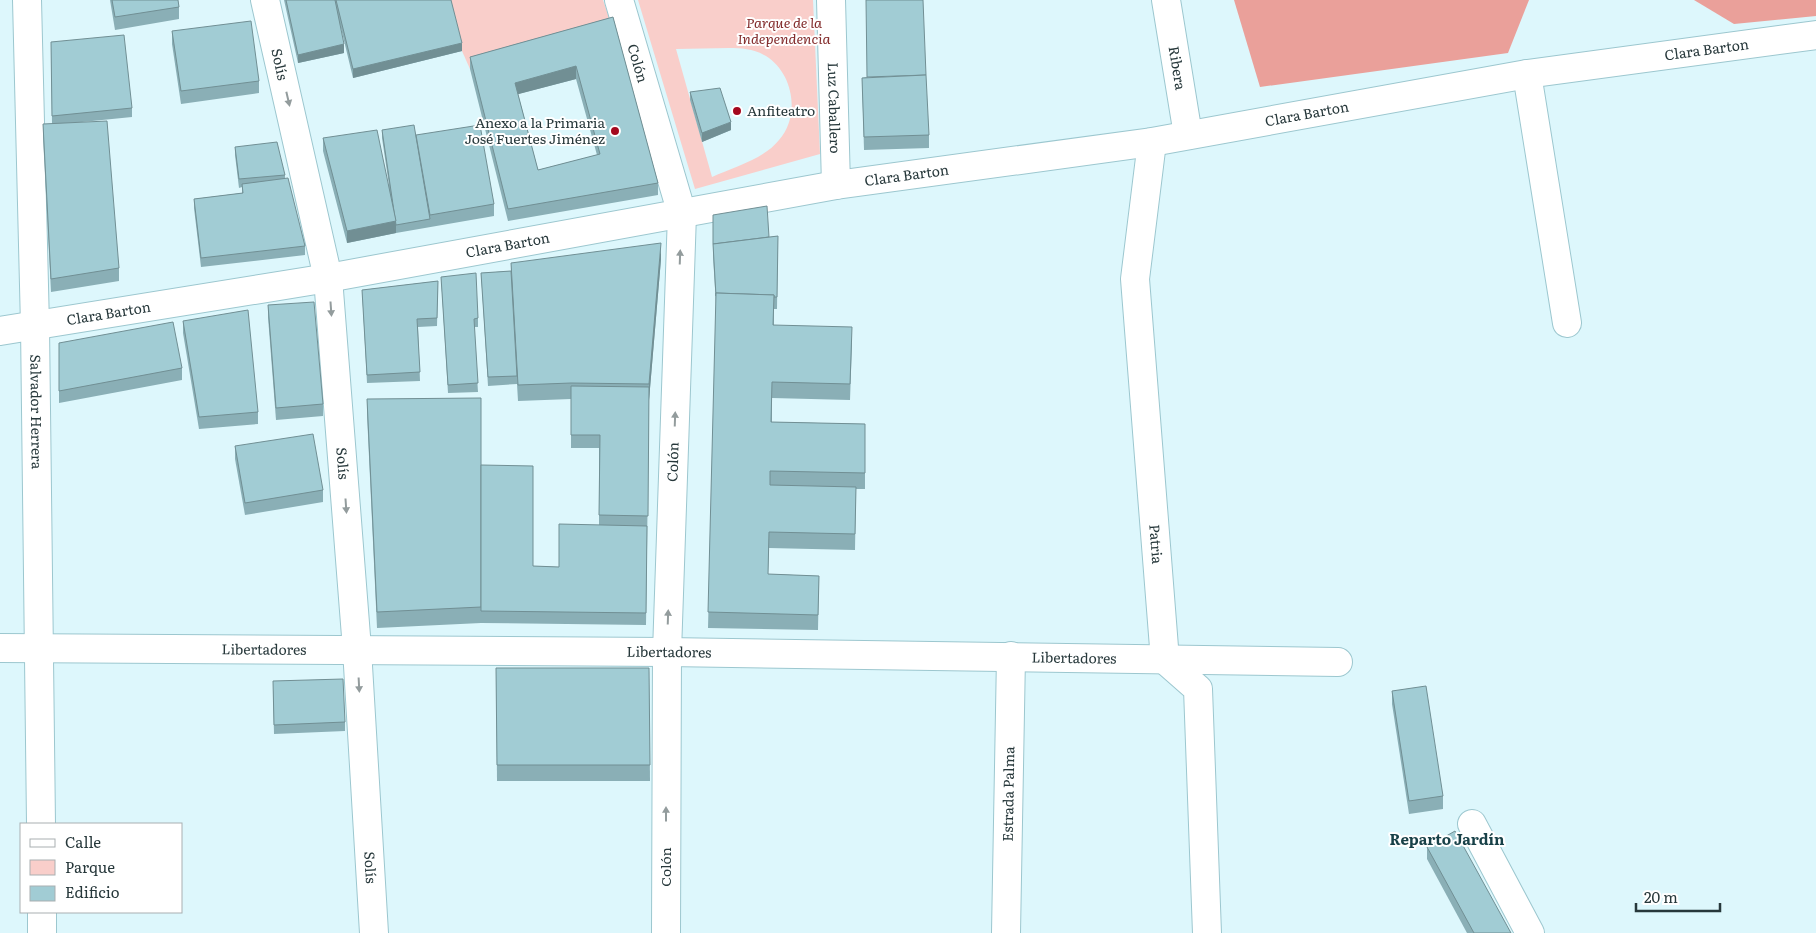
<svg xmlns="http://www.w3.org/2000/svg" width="1816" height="933" font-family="Literata,serif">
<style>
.green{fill:#f9ceca;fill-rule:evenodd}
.forest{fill:#eaa09a}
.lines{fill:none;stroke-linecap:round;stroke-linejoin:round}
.minor-casing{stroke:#9cc7cf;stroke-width:30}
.minor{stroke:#fff;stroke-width:28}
.wall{fill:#8aafb6;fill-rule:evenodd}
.shaded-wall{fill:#718f94}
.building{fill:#a1ccd4;stroke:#718f94;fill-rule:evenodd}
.oneway{fill:#939c9d}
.poi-dot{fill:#a4081e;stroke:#fff;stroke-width:2}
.labels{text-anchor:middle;stroke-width:4;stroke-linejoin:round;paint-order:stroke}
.park-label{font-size:14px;font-style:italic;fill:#832c2c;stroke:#fff}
.street-label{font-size:14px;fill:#27383b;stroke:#fff}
.poi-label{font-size:14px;fill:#27383b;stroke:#fff;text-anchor:start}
.neighbourhood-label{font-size:15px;font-weight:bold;fill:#184148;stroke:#fff}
</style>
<rect width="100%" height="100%" fill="#ddf7fc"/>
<!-- green -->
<g class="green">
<polygon points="449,0 603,0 613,29 470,69 462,51"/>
<path d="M638,0H813L820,154L695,189ZM729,48C742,48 754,49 766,56C793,73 801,115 779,140C764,159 734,167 712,177L676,49Z"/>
</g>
<!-- forest -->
<g class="forest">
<polygon points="1234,0 1529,0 1508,53 1260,87"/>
<polygon points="1694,0 1816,0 1816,16 1734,24"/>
</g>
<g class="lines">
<defs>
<g id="minor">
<path id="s1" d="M27,0L35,326L41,824"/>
<path id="s2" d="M265,0L328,278L357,649L374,933"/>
<path id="s3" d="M619,0L682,214L667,652L666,933"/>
<path id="s4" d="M831,0L836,185"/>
<path id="s5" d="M1166,0L1188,135"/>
<polyline points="1527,74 1567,323"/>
<path id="s6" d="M1152,142L1135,279L1165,660L1198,689L1207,933"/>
<path id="s7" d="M0,331L328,278L836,185L1152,142L1527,74L1816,35"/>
<path id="s8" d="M0,648L667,652L1338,662"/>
<polyline points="1472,824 1530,933"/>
<polyline points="42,912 42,933"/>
<path id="s9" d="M1006,933L1011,656"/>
</g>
</defs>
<!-- minor casing -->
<use href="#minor" class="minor-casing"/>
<!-- minor -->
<use href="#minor" class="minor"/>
</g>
<!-- wall -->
<g class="wall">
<polygon points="110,0 178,0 179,7 179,19 115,30"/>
<polygon points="284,0 451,0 462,51 353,78 340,24 344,53 298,63"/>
<path d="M613,17L658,183V195L508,221L470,69V57ZM576,79L597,155L538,170L518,94Z"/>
<polygon points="172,31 259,81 259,93 181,104 172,44"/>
<polygon points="51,42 132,108 132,117 62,124 119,268 119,281 51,292 43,137 43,124 52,124"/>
<polygon points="867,77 929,135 929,148 864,150 862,78"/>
<polygon points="690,92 731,130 702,142 690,100"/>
<polygon points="382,130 416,141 416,135 494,204 494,216 396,233 347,243 323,151 323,138 389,185 382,138"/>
<polygon points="235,147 285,175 285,178 305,246 305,255 201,267 194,208 194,199 242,193 242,187 239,188 235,155"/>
<polygon points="713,215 769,237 778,236 777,309 774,309 774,325 852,343 850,400 772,398 772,422 865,424 865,489 856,489 855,550 769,548 768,574 819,576 818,630 708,628 716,305 713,256"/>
<polygon points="661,259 649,400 646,625 481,623 377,628 367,414 367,399 481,465 533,566 559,567 599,525 599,448 571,448 571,399 518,401 517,384 488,386 481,273 511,271 511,263"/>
<polygon points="441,277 478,318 478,327 474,327 478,392 448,393"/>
<polygon points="438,281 437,326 418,327 420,381 367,383 362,290"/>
<polygon points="268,305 323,404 323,416 276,420 268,317"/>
<polygon points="183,321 258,412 258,424 199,429 183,333"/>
<polygon points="59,343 182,368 182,380 59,403"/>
<polygon points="235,446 323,490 323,502 245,515 235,459"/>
<polygon points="496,668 649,668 650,781 497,781"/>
<polygon points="273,690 345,722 345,731 274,734"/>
<polygon points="1392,691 1443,796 1443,809 1409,814 1392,704"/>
<polygon points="1427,847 1511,933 1467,933 1427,859"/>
</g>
<!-- shaded-wall -->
<g class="shaded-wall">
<polygon points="462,43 462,51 353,78 353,69"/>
<polygon points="344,44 344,53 298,63 298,55"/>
<polygon points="576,66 576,79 515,95 515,83"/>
<polygon points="731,122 731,130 702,142 702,133"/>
<polygon points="396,221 396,233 347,243 347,231"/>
<polygon points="661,243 661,259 649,400 648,528 649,384"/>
</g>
<!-- building -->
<g class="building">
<polygon points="112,0 178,0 179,7 115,17"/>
<polygon points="286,0 335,0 344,44 298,55"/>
<polygon points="336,0 451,0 462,43 353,69"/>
<polygon points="866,0 923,0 926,75 867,77"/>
<path d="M613,17L658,183L508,209L470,57ZM576,66L600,154L538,170L515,83Z"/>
<polygon points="251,21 259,81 181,91 172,31"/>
<polygon points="124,35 132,108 52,116 51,42"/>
<polygon points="926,75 929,135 864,137 862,78"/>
<polygon points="720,88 731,122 702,133 690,92"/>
<polygon points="107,121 119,268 51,279 43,124"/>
<polygon points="414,125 430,219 396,225 382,130"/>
<polygon points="480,125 494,204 430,215 416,135"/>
<polygon points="377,130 396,221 347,231 323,138"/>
<polygon points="277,142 285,175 239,179 235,147"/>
<polygon points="288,178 305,246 201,258 194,199 243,193 242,184"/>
<polygon points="767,206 769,237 713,244 713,215"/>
<polygon points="778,236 777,297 774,297 774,295 716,293 716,296 713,244"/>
<polygon points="661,243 649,384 571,383 518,385 511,263"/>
<polygon points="511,271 517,376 488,377 481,273"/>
<polygon points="476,273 478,318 474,319 478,383 448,385 441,277"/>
<polygon points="438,281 437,318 417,319 420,372 367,375 362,290"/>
<polygon points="716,293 774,295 773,325 852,327 850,384 772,382 771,422 865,424 865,473 770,471 770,485 856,487 855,534 769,532 768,574 819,576 818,615 708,612"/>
<polygon points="314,302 323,404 276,408 268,305"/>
<polygon points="248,310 258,412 199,417 183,321"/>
<polygon points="173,322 182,368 59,391 59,343"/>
<polygon points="571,386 649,387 648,516 599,515 600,435 571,435"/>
<polygon points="481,398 481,607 377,612 367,399"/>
<polygon points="313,434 323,490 245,503 235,446"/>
<polygon points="481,465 533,466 533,566 559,567 559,524 647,526 646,613 481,611"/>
<polygon points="496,668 649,668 650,765 497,765"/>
<polygon points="343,679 345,722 274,725 273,681"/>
<polygon points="1426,686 1443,796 1409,801 1392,691"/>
<polygon points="1455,831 1511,933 1474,933 1427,847"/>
</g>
<!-- one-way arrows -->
<defs><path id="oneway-solid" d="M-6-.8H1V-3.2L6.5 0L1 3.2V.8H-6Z" transform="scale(1.25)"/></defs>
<g class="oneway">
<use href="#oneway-solid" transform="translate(288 99) rotate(77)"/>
<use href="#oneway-solid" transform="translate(680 257) rotate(-88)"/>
<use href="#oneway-solid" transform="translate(331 309) rotate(86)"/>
<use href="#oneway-solid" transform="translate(675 419) rotate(-88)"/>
<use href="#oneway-solid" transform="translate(346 506) rotate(86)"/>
<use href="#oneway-solid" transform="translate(668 617) rotate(-88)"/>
<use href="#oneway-solid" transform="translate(359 685) rotate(87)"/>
<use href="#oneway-solid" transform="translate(666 814) rotate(-90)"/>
</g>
<!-- markers -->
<g class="poi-dot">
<circle cx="737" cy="111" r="5"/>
<circle cx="615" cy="131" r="5"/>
</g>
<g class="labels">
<!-- park labels -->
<g class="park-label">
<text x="784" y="28">Parque de la<tspan x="784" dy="16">Independencia</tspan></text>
</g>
<!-- street labels -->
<g class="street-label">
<text dy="5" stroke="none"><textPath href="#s7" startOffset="1730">Clara Barton</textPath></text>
<text dy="5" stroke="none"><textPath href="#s3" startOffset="66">Colón</textPath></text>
<text dy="5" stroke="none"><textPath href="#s2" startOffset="66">Solís</textPath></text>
<text dy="5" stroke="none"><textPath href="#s5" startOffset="69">Ribera</textPath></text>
<text dy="5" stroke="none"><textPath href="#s4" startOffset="108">Luz Caballero</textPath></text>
<text dy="5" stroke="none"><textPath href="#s7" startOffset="1325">Clara Barton</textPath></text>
<text dy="5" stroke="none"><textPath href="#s7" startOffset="920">Clara Barton</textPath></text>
<text dy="5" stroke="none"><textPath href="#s7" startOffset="515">Clara Barton</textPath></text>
<text dy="5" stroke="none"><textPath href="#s7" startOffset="110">Clara Barton</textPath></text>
<text dy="5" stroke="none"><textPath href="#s1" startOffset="412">Salvador Herrera</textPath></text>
<text transform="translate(673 462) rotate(-88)" y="5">Colón</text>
<text dy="5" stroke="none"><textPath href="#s2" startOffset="471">Solís</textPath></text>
<text dy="5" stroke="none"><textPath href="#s6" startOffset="404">Patria</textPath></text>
<text dy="5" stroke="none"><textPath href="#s8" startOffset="264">Libertadores</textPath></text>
<text dy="5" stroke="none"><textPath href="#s8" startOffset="669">Libertadores</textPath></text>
<text dy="5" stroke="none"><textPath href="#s8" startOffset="1074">Libertadores</textPath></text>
<text dy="5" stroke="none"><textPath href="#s9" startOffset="139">Estrada Palma</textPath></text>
<text dy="5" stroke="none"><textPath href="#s2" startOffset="876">Solís</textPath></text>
<text transform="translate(666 867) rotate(-90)" y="5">Colón</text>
</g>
<!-- poi labels -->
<g class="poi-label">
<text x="747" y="116">Anfiteatro</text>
<text x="605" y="128" text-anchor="end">Anexo a la Primaria<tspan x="605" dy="16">José Fuertes Jiménez</tspan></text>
</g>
<!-- neighbourhood labels -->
<g class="neighbourhood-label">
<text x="1447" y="845">Reparto Jardín</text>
</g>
</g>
<!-- legend -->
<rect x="20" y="823" width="162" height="90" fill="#ffffff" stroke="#a9afb1"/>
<rect x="30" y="839" width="25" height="8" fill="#ffffff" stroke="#a9afb1"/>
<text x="65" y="848" font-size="15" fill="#27383b">Calle</text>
<rect x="30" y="860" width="25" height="15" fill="#f9ceca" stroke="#a9afb1"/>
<text x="65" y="873" font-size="15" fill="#27383b">Parque</text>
<rect x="30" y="886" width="25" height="15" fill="#a1ccd4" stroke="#a9afb1"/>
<text x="65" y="898" font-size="15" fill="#27383b">Edificio</text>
<!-- scale -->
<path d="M1636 903v8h84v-8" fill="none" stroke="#27383b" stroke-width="2.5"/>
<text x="1644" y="903" font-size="15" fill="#27383b" stroke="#ffffff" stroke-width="4" paint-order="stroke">20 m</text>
</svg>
